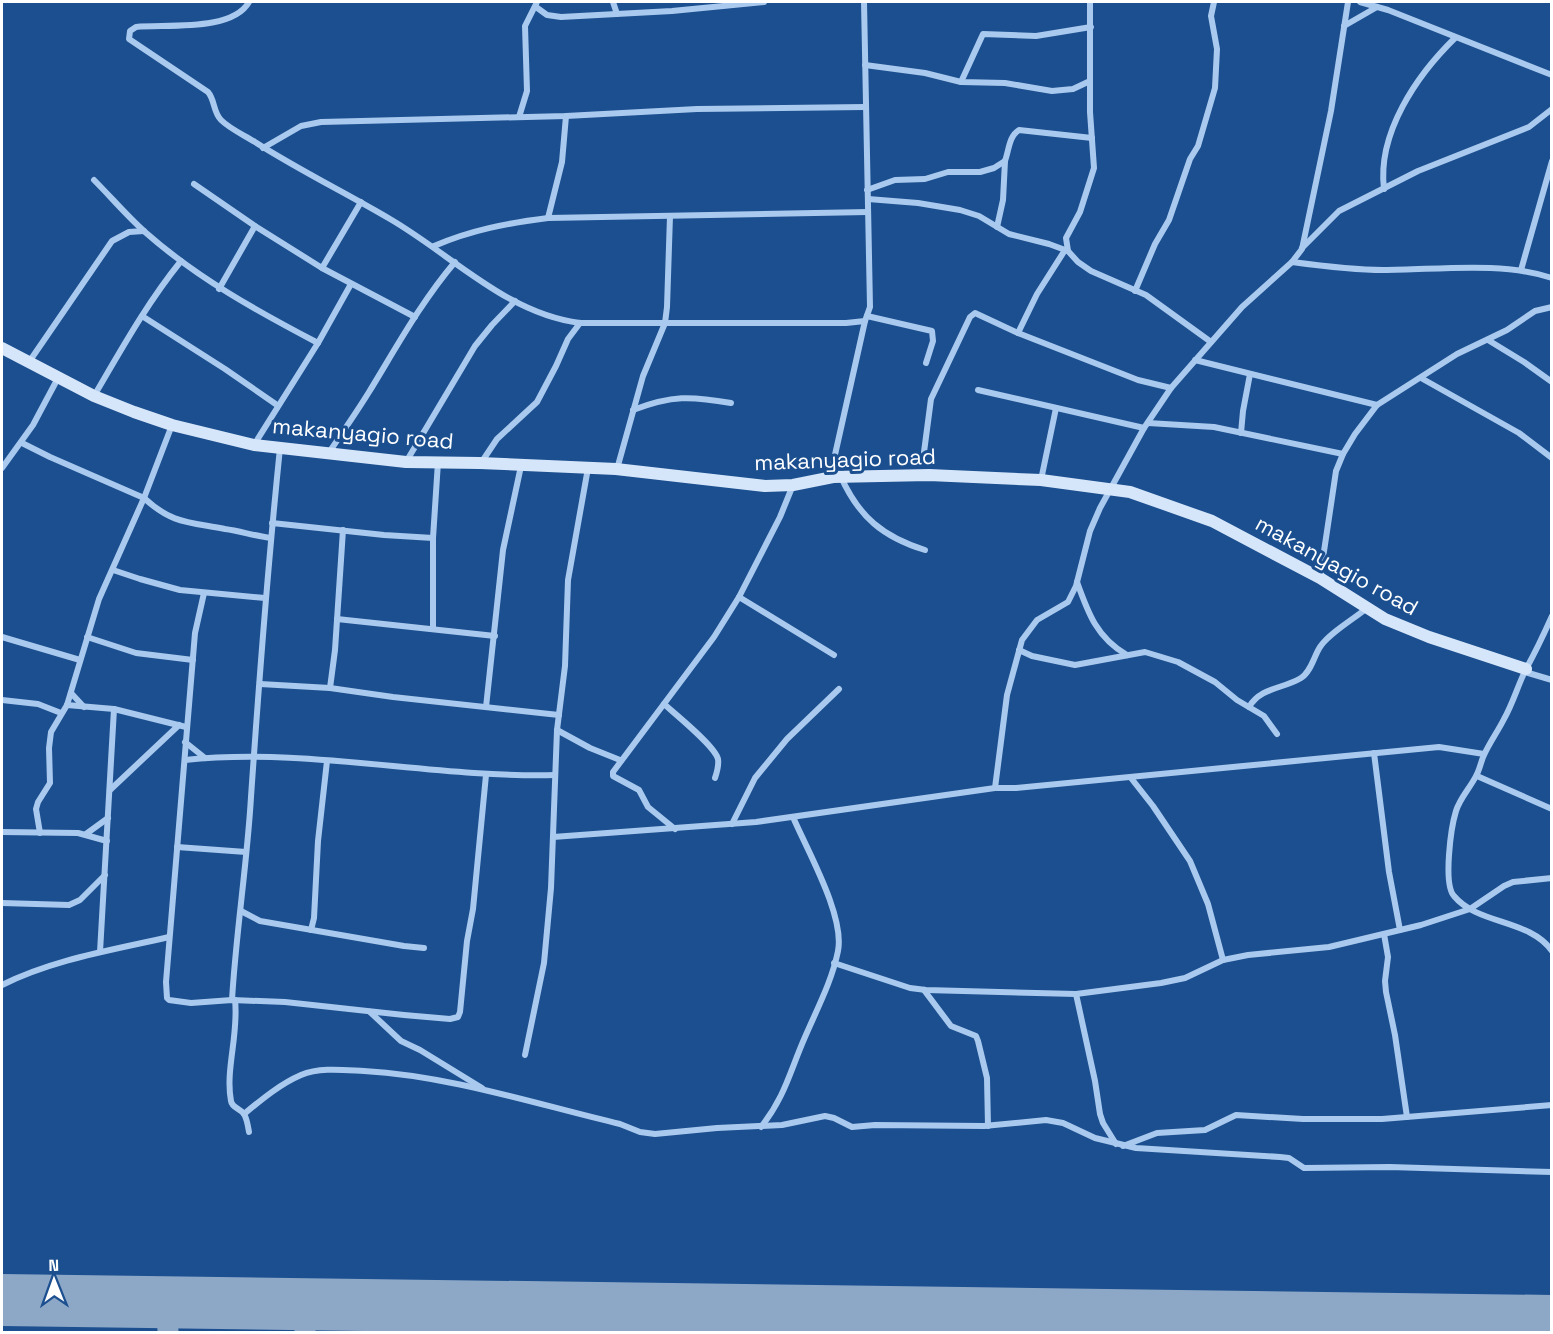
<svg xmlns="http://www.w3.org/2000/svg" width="1553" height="1334" font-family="'Space Grotesk',sans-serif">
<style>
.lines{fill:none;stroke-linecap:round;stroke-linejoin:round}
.taxiway{stroke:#8da7c7;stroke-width:21}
.runway{stroke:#8da7c7;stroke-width:52}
.street{stroke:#a9c9ee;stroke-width:6}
.secondary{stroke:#d6e6fa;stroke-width:12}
.labels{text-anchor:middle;stroke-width:6;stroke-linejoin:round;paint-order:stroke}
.street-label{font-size:22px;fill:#fff;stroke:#1b4f8f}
</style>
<rect width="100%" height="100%" fill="#1b4f8f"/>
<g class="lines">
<!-- taxiway -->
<g class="taxiway">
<polyline points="167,1302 168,1332"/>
<polyline points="305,1332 305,1304"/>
</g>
<!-- runway -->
<polyline class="runway" points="2,1300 1552,1321"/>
<!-- street -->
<g class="street">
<path d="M249,2C232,32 166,24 136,27L130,31L129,39L208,92C215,100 213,112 221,120C230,129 244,135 255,142C299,170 346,193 390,219C452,255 507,314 580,323H846L865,321L870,307L864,2"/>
<polyline points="613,2 617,14"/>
<polyline points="1090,2 1090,112 1094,168 1080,212 1066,238 1068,251 1078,262 1091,271 1146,295 1211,342"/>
<polyline points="1360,2 1388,10 1552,75"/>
<polyline points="536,7 547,15 561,17 672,11 764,2"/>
<polyline points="1344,26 1377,7"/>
<polyline points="865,65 925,73 961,82 1005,83 1052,91 1073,89 1090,81"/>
<polyline points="961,82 983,34 1036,36 1091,27"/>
<polyline points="519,117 527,91 525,26 537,2"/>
<polyline points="263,148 301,126 321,122 566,116 697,109 865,107"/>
<path d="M94,180C111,197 127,216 145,232C197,278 257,311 318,343"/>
<polyline points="194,184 255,226 322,268 415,317"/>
<path d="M1384,189C1377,133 1417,75 1455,38"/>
<path d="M867,190L895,180L925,179L948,172H980L994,168L1005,161C1009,150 1009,136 1019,130L1092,138"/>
<polyline points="868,199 918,203 960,210 979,216 1009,234 1049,244 1068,251"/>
<polyline points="548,218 562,162 566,116"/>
<polyline points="997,227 1003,200 1005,161"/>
<path d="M434,246C471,230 508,223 548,218L868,212"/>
<polyline points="1302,248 1339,211 1418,171 1529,127 1552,109"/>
<path d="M1292,262C1322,266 1353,270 1383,270C1437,270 1501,261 1552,278"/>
<polyline points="322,268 361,202"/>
<polyline points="1521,270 1552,161"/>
<polyline points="219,289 255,226"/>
<polyline points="1135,291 1155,244 1169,220 1190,159 1198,146 1215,88 1217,49 1211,16 1214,2"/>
<polyline points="142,316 225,369 277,405"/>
<polyline points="867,316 932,331 933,341 926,363"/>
<polyline points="1018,333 1037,294 1065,250"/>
<polyline points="1488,340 1524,362 1552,382"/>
<polyline points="1195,360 1377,405"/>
<polyline points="29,362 112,241 129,232 144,231"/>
<polyline points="1421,378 1519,433 1552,458"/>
<polyline points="978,390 1144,428"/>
<path d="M94,396C121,350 147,303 181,261"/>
<path d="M633,410C672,395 691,396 731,403"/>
<polyline points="1148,423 1214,427 1343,454"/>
<polyline points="1241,433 1243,411 1250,374"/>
<path d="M22,443L50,457L144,498C172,524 189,522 225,529C240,531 255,536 271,538"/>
<polyline points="254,445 318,343 351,284"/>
<polyline points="924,452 931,399 970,317 975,313 1018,333 1138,380 1171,388"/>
<path d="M328,454C342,433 356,413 369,392C396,348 421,302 455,262"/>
<polyline points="406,462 475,346 492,325 515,301"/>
<polyline points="481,463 497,439 537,402 556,366 568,339 580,323"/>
<polyline points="2,468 33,425 58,378"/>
<polyline points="617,469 643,376 665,323 667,307 670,216"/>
<polyline points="830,477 865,321"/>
<path d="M841,477C859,517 883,537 925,550"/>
<polyline points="1041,480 1056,408"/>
<polyline points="272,523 384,535 433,538"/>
<polyline points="113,570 140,579 180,590 265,598"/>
<polyline points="1320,578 1336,471 1343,454 1355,434 1377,405 1457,354 1507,330 1535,311 1552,307"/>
<path d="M1077,582C1088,613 1097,638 1127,655"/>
<polyline points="204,593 195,633 166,982 167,998 169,1000 191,1003 232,1000 285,1002 404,1015 450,1019 458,1017 460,1012 467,941 473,909 486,775"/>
<polyline points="739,597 834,655"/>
<path d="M1552,616C1544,634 1536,651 1526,669C1518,685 1513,703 1504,719C1498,731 1490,742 1484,755C1481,761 1480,769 1476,776C1470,788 1460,798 1456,811C1451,827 1443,884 1454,896C1478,925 1530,919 1552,951"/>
<polyline points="337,619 495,636"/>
<polyline points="433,629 433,538 438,462"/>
<polyline points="2,637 80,660"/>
<polyline points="87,637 136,653 193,660"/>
<polyline points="1019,650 1032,656 1075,665 1145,652 1178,662 1215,682 1237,700 1264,716 1277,734"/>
<polyline points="1525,672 1552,680"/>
<polyline points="260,684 330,688 393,697 559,715"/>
<polyline points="330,688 335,650 343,530"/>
<polyline points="71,693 84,707"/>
<polyline points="2,700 38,704 61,713"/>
<path d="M664,704C675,714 715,746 718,759C719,765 717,772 715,778"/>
<polyline points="67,705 114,709 186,727"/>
<polyline points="486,707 503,550 521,466"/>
<path d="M1249,707C1261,687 1283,689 1301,678C1311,672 1314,656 1320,647C1329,633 1354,619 1367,608"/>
<polyline points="557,730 590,748 620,760"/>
<polyline points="185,742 205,758"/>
<polyline points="1374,753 1389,872 1400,930"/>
<path d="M185,760C308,747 431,778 555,775"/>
<polyline points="1477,776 1552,809"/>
<polyline points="1131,778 1153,806 1190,861 1208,904 1223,960"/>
<polyline points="995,788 1007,695 1022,640 1037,620 1068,602 1076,586 1090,531 1100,508 1144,428 1171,388 1242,307 1292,262 1302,249 1331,111 1348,2"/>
<polyline points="110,790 179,725"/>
<polyline points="732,824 755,778 787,739 839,689"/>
<polyline points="675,829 648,807 639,790 613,776 613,772 714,637 739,597 780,517 793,485"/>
<polyline points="2,832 78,833 107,841"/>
<polyline points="40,833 36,809 38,802 50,783 49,748 51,732 67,705 99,599 144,498 172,425"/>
<polyline points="86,834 108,818"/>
<polyline points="553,837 756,822 995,788 1016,788 1439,747 1484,754"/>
<polyline points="177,847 246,852"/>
<polyline points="2,903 69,905 80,900 105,875"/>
<polyline points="241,911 260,921 404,946 424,948"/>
<polyline points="311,930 314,918 318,841 327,761"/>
<polyline points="1384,934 1388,957 1385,981 1386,992 1395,1035 1407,1117"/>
<polyline points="100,952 114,709"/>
<polyline points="834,963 910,988 926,990 1076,994 1161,983 1185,978 1223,960 1248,955 1329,947 1421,925 1470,909 1504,886 1513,882 1552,878"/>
<path d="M2,985C54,959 113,950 169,937"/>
<polyline points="924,990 951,1026 976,1036 978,1041 987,1078 988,1126"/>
<polyline points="1076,994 1095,1081 1100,1114 1103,1123 1116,1144"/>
<path d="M232,1000C236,932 247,865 251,797C259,681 268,564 280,448"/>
<path d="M235,1000C239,1034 225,1070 231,1101C232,1108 240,1108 244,1114C247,1119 248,1126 249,1132"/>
<polyline points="370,1012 401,1041 420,1050 482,1088"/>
<polyline points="525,1055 544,963 551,888 557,730 565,666 568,580 588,468"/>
<path d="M244,1114C261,1100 280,1084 301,1075C320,1067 344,1070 364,1071C451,1076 535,1104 620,1124L640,1132L655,1134L717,1128L782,1125L825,1116L834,1118L852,1127L875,1125L984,1126L1046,1120L1063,1123L1095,1138L1136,1148L1280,1157L1289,1158L1304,1168L1390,1167L1552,1172"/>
<path d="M761,1127C785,1097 790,1071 805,1037C817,1009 832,981 838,951C845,916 807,850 793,817"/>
<polyline points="1123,1146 1157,1133 1205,1130 1236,1115 1303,1119 1382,1119 1552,1105"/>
</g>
<!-- secondary -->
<polyline class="secondary" points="2,348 94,396 134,412 172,425 254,445 406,462 480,463 616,469 765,486 793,485 833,477 929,475 1041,480 1130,492 1212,521 1320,578 1385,619 1429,637 1526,669"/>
</g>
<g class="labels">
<!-- street labels -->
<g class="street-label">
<text transform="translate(363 433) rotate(5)" y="8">makanyagio road</text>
<text transform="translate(845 459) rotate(-2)" y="8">makanyagio road</text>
<text transform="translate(1337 565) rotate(29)" y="8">makanyagio road</text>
</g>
</g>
<!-- border -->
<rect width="1553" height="1334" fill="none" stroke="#ffffff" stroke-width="6"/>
<!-- north arrow -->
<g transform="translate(54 1280) rotate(359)" stroke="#1b4f8f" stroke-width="4.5" paint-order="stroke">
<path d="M0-4.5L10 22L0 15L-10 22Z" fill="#ffffff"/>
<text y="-9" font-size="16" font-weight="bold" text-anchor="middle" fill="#ffffff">N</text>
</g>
</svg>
